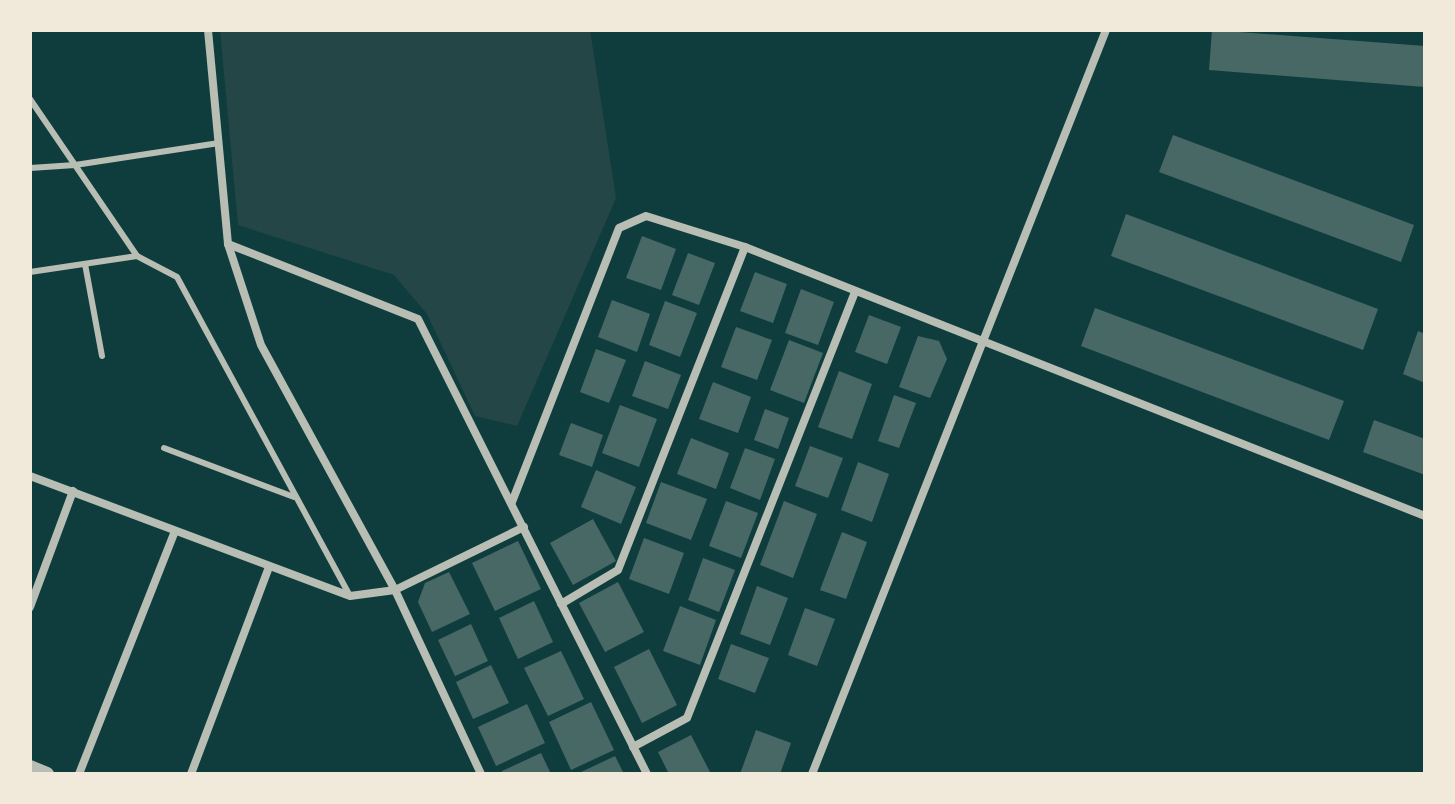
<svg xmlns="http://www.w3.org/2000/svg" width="1455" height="804" font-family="Manrope,sans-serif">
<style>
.green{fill:#244646}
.building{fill:#486865}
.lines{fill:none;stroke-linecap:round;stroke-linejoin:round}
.service{stroke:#b8beb3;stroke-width:6}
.minor{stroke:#b8beb3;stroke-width:8}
.tertiary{stroke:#b8beb3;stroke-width:14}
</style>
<rect width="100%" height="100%" fill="#0f3d3e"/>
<!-- green -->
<polygon class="green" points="220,30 590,30 616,198 517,426 475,416 427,314 394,275 238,225"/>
<!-- building -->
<g class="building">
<polygon points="1212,30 1425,46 1425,87 1209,70"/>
<polygon points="1173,135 1414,225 1401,262 1159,172"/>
<polygon points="1126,214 1378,309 1363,350 1111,256"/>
<polygon points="642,236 676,249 661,290 626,278"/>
<polygon points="688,253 715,263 699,305 672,295"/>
<polygon points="755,272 787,284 773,323 740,311"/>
<polygon points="801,289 834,302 818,345 785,333"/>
<polygon points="612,300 650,314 637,352 598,337"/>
<polygon points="665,301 697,313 680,357 649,345"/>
<polygon points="1095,308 1344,401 1329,440 1081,346"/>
<polygon points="869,315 901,327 887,364 855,352"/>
<polygon points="736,327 772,340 757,380 721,367"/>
<polygon points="1418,331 1425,334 1425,383 1403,374"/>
<polygon points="918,336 939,341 947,359 930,398 899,387"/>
<polygon points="789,340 823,353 804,403 770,390"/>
<polygon points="596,349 626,360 609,403 580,392"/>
<polygon points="645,361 681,375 668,409 632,396"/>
<polygon points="839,371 872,384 852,439 818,427"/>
<polygon points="713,382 751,397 738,433 699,419"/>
<polygon points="894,395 916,403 899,448 878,441"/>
<polygon points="620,405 657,419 639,467 602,453"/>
<polygon points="765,409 789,418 778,449 754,440"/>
<polygon points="1374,420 1425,439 1425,475 1363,452"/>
<polygon points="571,423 603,435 592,467 559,455"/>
<polygon points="691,438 729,453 716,489 677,474"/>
<polygon points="810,446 843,458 828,498 795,486"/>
<polygon points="745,448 775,459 760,500 730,488"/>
<polygon points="858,462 889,474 872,522 841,510"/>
<polygon points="596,470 636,487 621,524 581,507"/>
<polygon points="661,482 707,499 691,540 646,523"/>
<polygon points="726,501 758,513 741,558 709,546"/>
<polygon points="784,501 817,514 793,578 760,565"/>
<polygon points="593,519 616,561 573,585 550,543"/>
<polygon points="842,532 867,542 846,599 820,590"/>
<polygon points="644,538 684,553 669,594 629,579"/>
<polygon points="518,541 541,589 495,611 472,563"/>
<polygon points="703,558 735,570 719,612 688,600"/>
<polygon points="449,572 470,614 432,632 418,602 425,583"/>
<polygon points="618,582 644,632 605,652 579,603"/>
<polygon points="757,586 788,598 770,645 740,634"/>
<polygon points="534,601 553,642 518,659 499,618"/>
<polygon points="680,606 716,620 700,665 663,651"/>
<polygon points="805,608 835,619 817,666 788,655"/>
<polygon points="471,624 488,661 455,676 438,640"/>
<polygon points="731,644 769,658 755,693 718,679"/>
<polygon points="649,649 677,705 642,723 614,667"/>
<polygon points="561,651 584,699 548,716 524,668"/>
<polygon points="491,665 509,703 473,719 456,682"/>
<polygon points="591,702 614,750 571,770 549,722"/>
<polygon points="527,704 545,743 496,766 478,727"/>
<polygon points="756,730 791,743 780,774 740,774"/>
<polygon points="691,735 711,774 669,774 658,752"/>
<polygon points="541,753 551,774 503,774 502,771"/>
<polygon points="615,756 624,774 577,774"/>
</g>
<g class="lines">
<!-- service -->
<g class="service">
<polyline points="30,99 75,165 219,143"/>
<polyline points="30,168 75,165 137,256 177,277 350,596"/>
<polyline points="85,264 102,356"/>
<polyline points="30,272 137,256"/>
<polyline points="164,448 294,497"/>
</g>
<!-- minor -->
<g class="minor">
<polyline points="208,30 228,244 261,345 395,590 481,774"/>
<polyline points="228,244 418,319 647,774"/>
<polyline points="30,476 350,596 395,590 524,527"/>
<polyline points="512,502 619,228 646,216 745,247 1425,516"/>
<polyline points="561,604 618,570 745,247"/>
<polyline points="30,607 73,491"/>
<polyline points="633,747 687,718 855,292"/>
<polyline points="79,774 175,531"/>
<polyline points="191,774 269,567"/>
<polyline points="812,774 1106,30"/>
</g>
<!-- tertiary -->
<polyline class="tertiary" points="30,767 47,774"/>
</g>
<!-- border -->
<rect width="1455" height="804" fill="none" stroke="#f1e9da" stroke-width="64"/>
</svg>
